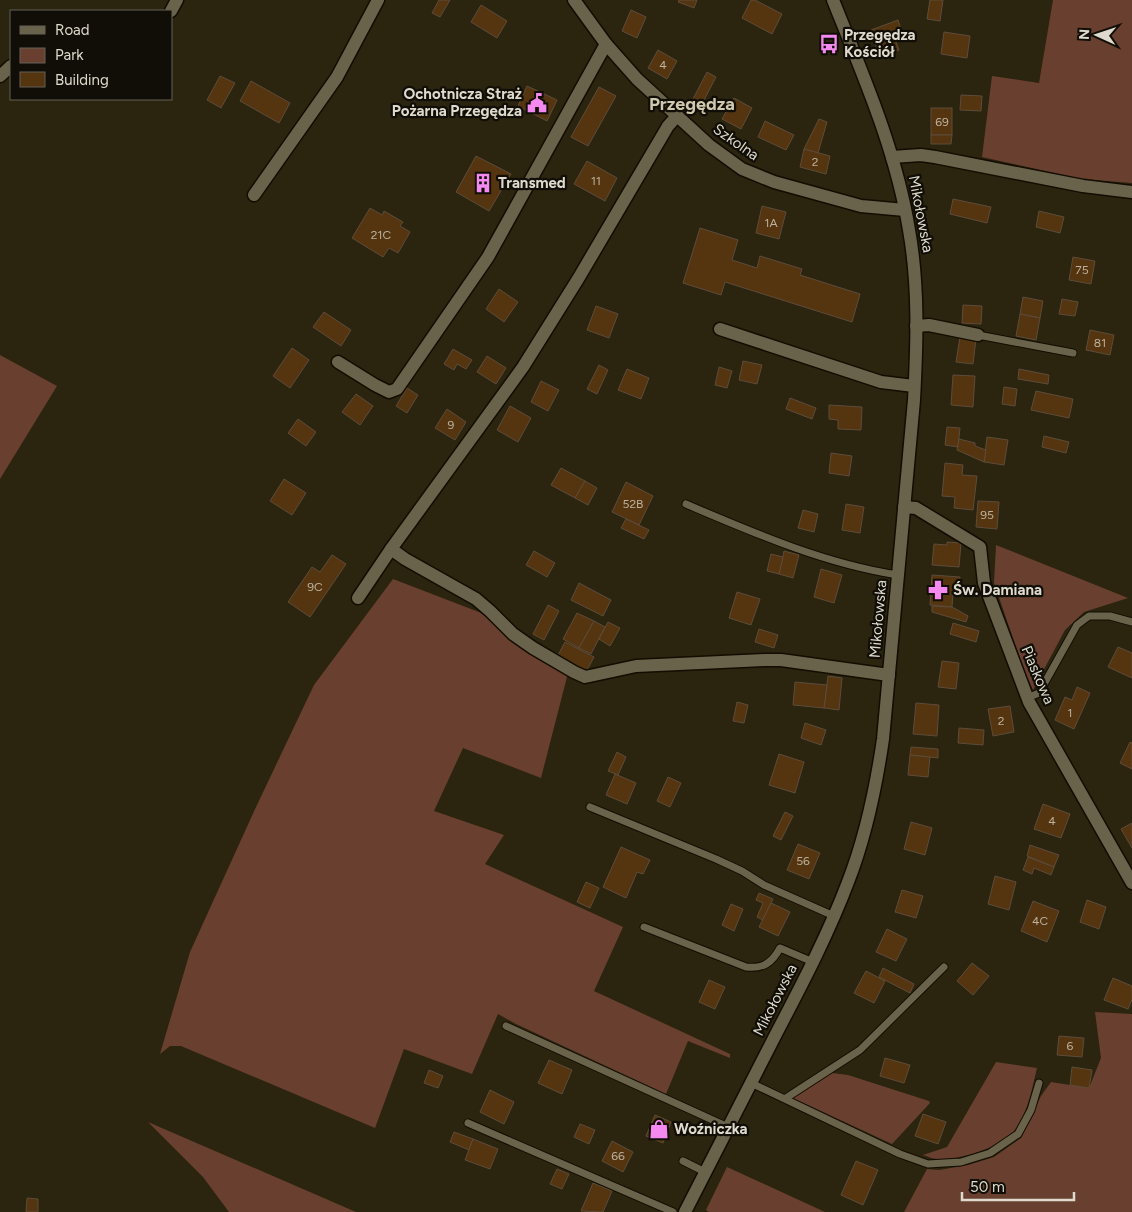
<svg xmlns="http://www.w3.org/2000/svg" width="1132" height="1212" font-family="Figtree,sans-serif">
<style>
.green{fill:#69402f}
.building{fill:#543510;stroke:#5d4c3b}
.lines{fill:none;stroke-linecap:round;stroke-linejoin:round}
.service-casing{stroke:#130d00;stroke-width:9}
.minor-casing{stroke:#130d00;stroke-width:15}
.secondary-casing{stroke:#130d00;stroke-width:15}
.service{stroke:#6a634c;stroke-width:7}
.minor{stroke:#6a634c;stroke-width:12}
.secondary{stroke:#6a634c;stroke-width:12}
.labels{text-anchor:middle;stroke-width:4.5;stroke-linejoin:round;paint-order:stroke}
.number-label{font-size:12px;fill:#bcb19e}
.poi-label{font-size:15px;font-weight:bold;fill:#dedace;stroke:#100e06;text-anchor:start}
.street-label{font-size:15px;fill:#dedace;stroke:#100e06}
.quarter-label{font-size:18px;font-weight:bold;fill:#d0c8af;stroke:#100e06}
</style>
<rect width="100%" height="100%" fill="#2b240f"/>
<!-- green -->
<g class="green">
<polygon points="1053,0 1132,0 1132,183 1081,179 982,157 992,76 1039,83"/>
<polygon points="0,355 57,386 0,479"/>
<polygon points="996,545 1128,598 1084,612 1065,630 1033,690 1025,673 994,583"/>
<polygon points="393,579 484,614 568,673 541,778 463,748 434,811 504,835 485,864 623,927 594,991 730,1054 730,1058 688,1041 666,1094 516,1024 498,1014 472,1074 404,1049 375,1128 181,1046 170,1046 160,1054 190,952 256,807 314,685"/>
<polygon points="1095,1012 1132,1014 1132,1212 904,1212 927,1169 939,1170 968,1165 994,1157 1021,1138 1041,1096 1051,1082 1089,1088 1101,1058"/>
<path d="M996,1062L1037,1068C1032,1089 1028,1112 1015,1130C1002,1147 958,1161 937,1159C933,1159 927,1156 923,1155L947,1147Z"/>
<polygon points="832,1073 848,1075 929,1101 930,1103 892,1144 793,1098"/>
<polygon points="148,1122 356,1212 229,1212 203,1177"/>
<polygon points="727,1167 825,1212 709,1212 706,1210"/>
</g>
<!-- building -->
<g class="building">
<polygon points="439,0 450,0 440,17 432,13"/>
<polygon points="679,0 697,0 694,8 678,2"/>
<polygon points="751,0 755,0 782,14 772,34 742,18"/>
<polygon points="930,0 943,0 940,21 927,19"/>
<polygon points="481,5 507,21 497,38 471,22"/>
<polygon points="631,10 646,17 637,38 622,31"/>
<polygon points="898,20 904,39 896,42 899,50 888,54 886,46 877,49 871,30"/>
<polygon points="944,32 970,36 967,58 941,54"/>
<polygon points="658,50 677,61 667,79 648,68"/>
<polygon points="707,72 716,77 702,104 693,99"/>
<polygon points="220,76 235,83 221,108 207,100"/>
<polygon points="251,81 290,103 279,123 240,101"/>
<polygon points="527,86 557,100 547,121 518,106"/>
<polygon points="599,87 616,96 588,146 571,137"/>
<polygon points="961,95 982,96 981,111 960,110"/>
<polygon points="734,98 752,108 741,129 722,119"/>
<rect x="931" y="108" width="21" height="27"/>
<polygon points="819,119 827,122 818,153 804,149"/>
<polygon points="765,121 794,135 786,150 758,137"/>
<polygon points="931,135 952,135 951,144 931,144"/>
<polygon points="804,149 830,156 826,174 800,167"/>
<polygon points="476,156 511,174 489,211 456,192"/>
<polygon points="587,161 617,178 605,201 574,184"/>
<polygon points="953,199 991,207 987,223 950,214"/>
<polygon points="762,206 786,212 779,239 756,233"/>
<polygon points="370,208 382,215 384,211 403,222 400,226 410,232 398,253 389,248 383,257 352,238"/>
<polygon points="1039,211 1064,217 1060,233 1036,227"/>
<polygon points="700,228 738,240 732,260 757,268 760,256 802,269 800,275 860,294 852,322 725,282 721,295 683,283"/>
<polygon points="1073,257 1095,261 1091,284 1069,280"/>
<polygon points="499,289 518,302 504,322 486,309"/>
<polygon points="1023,297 1043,301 1040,318 1020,314"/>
<polygon points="1062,299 1078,302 1075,316 1059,314"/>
<polygon points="963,305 982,306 981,324 962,323"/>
<polygon points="596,306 618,314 609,338 587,330"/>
<polygon points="324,312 351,330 341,346 313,327"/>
<polygon points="1020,314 1040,318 1036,340 1016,336"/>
<polygon points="1090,330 1114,335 1110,355 1086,350"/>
<polygon points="960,337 976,339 973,364 956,362"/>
<polygon points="292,348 309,360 290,388 273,376"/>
<polygon points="453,349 472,360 466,369 457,364 454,370 444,364"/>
<polygon points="487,356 506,368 496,384 477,372"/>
<polygon points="743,361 762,365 757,384 739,380"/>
<polygon points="599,365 608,370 597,394 587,389"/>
<polygon points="719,367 732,371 727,388 715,385"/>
<polygon points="627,369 649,378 641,399 618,390"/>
<polygon points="1019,369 1049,375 1048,384 1018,379"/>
<polygon points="953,375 975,376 973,407 951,405"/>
<polygon points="541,381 559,390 548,411 531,402"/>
<polygon points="1004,387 1017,389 1015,406 1002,404"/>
<polygon points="407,388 418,395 407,413 396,406"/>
<polygon points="1036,391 1073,399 1069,418 1031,410"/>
<polygon points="356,394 373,406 360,425 342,412"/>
<polygon points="790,398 816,408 812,419 786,409"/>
<polygon points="829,405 862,407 861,430 838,429 838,420 829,419"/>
<polygon points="510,406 531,418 518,442 497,430"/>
<polygon points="447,409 466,422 455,440 435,428"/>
<polygon points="298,419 316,432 306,446 288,433"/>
<polygon points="947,427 960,428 958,447 945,445"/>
<polygon points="1044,436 1069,442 1066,453 1042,447"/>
<polygon points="987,437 1008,440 1004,465 984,462"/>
<polygon points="959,439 975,443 975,446 986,450 984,462 957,450"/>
<polygon points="831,453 852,456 849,476 829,473"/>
<polygon points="945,463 963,465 962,475 977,476 973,510 954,508 955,497 942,496"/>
<polygon points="561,468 585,481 575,498 551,485"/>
<polygon points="284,479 306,493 292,515 270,501"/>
<polygon points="585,481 597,488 588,505 575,498"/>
<polygon points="626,482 653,496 639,525 612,512"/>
<polygon points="978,501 999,502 997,529 976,527"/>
<polygon points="846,504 864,507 860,533 842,530"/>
<polygon points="803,510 818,514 814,532 798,528"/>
<polygon points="626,519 649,530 644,539 621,528"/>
<polygon points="947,542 961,543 959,567 932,565 934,544 947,545"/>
<polygon points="534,551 555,563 547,577 526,565"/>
<polygon points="784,551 799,555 793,578 779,574"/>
<polygon points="771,554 783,557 779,574 767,571"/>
<polygon points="332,555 346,564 310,617 288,602 312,567 320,572"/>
<polygon points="821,569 842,575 834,603 814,597"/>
<polygon points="932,575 960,577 959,593 953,592 952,607 930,605"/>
<polygon points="579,583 611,600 603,616 571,600"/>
<polygon points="737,592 760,599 751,625 729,618"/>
<polygon points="548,605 559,611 544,640 533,634"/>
<polygon points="932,606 952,607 968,616 966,622 932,612"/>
<polygon points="577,613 594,621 579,648 563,639"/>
<polygon points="594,621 605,627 591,654 579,648"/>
<polygon points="608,622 620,628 610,646 599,639"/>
<polygon points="953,623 979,631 976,642 950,634"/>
<polygon points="759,629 778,635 774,648 755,642"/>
<polygon points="565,642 594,657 586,672 557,657"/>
<polygon points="1118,647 1132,653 1132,678 1108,667"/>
<polygon points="942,661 959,663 956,689 938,687"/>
<polygon points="828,676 842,678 839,710 824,708"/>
<polygon points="795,682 827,685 824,708 793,705"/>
<polygon points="1077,687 1090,693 1074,729 1055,720 1065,697 1072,700"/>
<polygon points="737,702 748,705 744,723 733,721"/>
<polygon points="916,703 939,705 937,736 913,734"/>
<polygon points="1010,706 1014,732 993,736 988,709"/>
<polygon points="805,723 826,730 821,745 801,738"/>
<polygon points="959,728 984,730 983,745 958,743"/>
<polygon points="1130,742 1132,743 1132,769 1120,763"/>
<polygon points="911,747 938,749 938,758 910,755"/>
<polygon points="617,752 626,757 618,775 608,771"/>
<polygon points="779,754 804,762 795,793 769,785"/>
<polygon points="910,755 930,757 928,777 908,775"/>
<polygon points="615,774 636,783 627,804 606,795"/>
<polygon points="668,777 681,783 670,807 657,801"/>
<polygon points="1043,804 1070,814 1061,838 1034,829"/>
<polygon points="785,812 793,816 781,840 773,836"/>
<polygon points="911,822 932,828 925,855 904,849"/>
<polygon points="1132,823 1132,848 1121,829"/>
<polygon points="798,844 820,853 809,879 787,870"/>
<polygon points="1030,845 1059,855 1054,867 1027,856"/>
<polygon points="621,847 650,860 643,874 637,872 626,898 603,887"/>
<polygon points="1028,857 1054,867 1051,875 1034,868 1032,874 1023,870"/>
<polygon points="995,876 1016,882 1009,910 988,904"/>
<polygon points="586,882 599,888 590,908 577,902"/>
<polygon points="902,890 923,896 916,918 895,912"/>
<polygon points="759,893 773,899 763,920 757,917 763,903 756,900"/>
<polygon points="1087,900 1106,907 1099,929 1080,922"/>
<polygon points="1033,901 1059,911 1047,942 1021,931"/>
<polygon points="771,903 790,912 778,936 759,927"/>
<polygon points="731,904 743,909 734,931 722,925"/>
<polygon points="887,929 907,939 896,961 876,952"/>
<polygon points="972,963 989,976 973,995 957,981"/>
<polygon points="883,968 914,984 910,993 879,977"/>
<polygon points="866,971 885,981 874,1003 854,993"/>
<polygon points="1113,978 1132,986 1132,1000 1128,1009 1104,1000"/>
<polygon points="709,980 725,987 715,1009 699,1002"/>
<polygon points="1059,1036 1084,1038 1082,1057 1057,1055"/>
<polygon points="885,1058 910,1065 904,1083 880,1076"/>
<polygon points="549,1060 572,1070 562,1094 538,1083"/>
<polygon points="1072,1067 1092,1070 1089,1088 1070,1085"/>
<polygon points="429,1070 443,1076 438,1088 424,1083"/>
<polygon points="490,1090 514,1102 504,1124 480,1112"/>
<polygon points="923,1114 946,1122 938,1144 915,1136"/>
<polygon points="655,1115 671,1122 663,1143 646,1136"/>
<polygon points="580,1124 595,1130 589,1144 574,1137"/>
<polygon points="454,1132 473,1139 469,1150 450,1142"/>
<polygon points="473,1139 498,1149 490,1169 465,1160"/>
<polygon points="612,1141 633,1152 623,1172 602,1161"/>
<polygon points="856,1161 878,1170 863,1205 841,1195"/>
<polygon points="557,1169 569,1174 562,1189 550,1184"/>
<polygon points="593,1183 612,1191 603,1212 581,1211"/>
<polygon points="27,1198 38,1199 38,1212 26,1212"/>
</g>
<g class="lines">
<defs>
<g id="service">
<polyline points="978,335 1073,353"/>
<path d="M686,504C754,533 825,564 898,575"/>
<polyline points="1027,698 1039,693 1077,625 1089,616 1110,616 1132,622"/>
<polyline points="590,807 716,859 742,871 764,885 834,916"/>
<path d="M644,927L746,967C763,969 772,963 780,948L813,962"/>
<polyline points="506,1026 728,1127"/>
<polyline points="751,1083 900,1154 928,1164 961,1162 990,1153 1018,1134 1031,1110 1039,1083"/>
<polyline points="786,1098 860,1050 944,967"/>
<polyline points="468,1123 673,1212"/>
<polyline points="683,1161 705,1172"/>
</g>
<g id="minor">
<polyline points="574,0 606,44 637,79 709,145 742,169 774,182 861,206 905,210"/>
<polyline points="171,11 177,0"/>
<polyline points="0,76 11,66"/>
<polyline points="677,116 668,126 578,279 523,367 391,549 405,559 476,599 490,611 513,634 533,648 574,672 585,677 636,666 765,660 781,660 889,675"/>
<polyline points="892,157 921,155 935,157 1083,186 1132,192"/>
<polyline points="254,195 337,77 378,0"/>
<polyline points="916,326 929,325 978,335"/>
<polyline points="720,329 881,382 914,386"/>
<polyline points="338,362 375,385 389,392 397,389 488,257 606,44"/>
<polyline points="904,507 916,508 980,547 984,583 1029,702 1132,883"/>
<polyline points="358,598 391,549"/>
</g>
<path id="secondary" d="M685,1212C715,1153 745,1095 775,1036C801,986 828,935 848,882C866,836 876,787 883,739L914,400C917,343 919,286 909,230C896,150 863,75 833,0"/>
</defs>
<!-- service casing -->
<use href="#service" class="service-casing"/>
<!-- minor casing -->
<use href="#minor" class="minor-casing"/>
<!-- secondary casing -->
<use href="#secondary" class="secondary-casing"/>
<!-- service -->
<use href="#service" class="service"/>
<!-- minor -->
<use href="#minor" class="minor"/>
<!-- secondary -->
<use href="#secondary" class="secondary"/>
</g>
<!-- icons -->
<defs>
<symbol id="bus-bare" viewBox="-9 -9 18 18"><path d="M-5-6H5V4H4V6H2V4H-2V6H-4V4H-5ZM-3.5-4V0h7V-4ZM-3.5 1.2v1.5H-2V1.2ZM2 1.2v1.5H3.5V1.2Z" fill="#f489f0" stroke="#100e06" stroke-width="2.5" paint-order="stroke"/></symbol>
<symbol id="civic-bare" viewBox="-9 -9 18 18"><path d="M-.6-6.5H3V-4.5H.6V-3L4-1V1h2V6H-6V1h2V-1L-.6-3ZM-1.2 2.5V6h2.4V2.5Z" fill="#f489f0" stroke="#100e06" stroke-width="2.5" paint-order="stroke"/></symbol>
<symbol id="building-bare" viewBox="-9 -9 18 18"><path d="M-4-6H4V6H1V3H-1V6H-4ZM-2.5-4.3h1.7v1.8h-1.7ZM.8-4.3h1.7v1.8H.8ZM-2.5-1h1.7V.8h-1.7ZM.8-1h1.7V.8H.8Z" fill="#f489f0" stroke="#100e06" stroke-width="2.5" paint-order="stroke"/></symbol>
<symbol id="pharmacy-bare" viewBox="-9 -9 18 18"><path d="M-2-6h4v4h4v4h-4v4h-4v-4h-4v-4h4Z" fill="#f489f0" stroke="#100e06" stroke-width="2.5" paint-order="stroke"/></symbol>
<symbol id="shop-bare" viewBox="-9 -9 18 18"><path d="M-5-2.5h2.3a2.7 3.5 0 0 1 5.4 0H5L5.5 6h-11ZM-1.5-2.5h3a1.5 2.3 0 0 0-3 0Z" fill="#f489f0" stroke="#100e06" stroke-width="2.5" paint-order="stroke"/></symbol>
</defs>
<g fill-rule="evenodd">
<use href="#bus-bare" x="815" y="30" width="28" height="28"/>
<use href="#civic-bare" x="523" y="89" width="28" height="28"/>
<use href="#building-bare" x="469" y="169" width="28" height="28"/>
<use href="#pharmacy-bare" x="924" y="576" width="28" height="28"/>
<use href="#shop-bare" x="645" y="1115" width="28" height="28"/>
</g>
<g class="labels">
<!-- number labels -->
<g class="number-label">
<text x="663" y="69">4</text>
<text x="942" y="126">69</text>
<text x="815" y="166">2</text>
<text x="596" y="185">11</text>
<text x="771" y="227">1A</text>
<text x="381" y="239">21C</text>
<text x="1082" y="274">75</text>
<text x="1100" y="347">81</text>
<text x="451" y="429">9</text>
<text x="633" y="508">52B</text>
<text x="987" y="519">95</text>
<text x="315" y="591">9C</text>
<text x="1070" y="717">1</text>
<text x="1001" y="725">2</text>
<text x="1052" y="825">4</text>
<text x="803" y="865">56</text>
<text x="1040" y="925">4C</text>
<text x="1070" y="1050">6</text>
<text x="618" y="1160">66</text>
</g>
<!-- poi labels -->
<g class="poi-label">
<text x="844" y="40">Przegędza<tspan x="844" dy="17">Kościół</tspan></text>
<text x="522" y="99" text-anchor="end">Ochotnicza Straż<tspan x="522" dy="17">Pożarna Przegędza</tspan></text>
<text x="498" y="188">Transmed</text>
<text x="953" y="595">Św. Damiana</text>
<text x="674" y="1134">Woźniczka</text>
</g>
<!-- street labels -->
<g class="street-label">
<text transform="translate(736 142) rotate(35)" y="5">Szkolna</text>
<text transform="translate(921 214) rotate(79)" y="5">Mikołowska</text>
<text transform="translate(878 619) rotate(-85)" y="5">Mikołowska</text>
<text transform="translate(1038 675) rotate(67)" y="5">Piaskowa</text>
<text transform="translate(775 1000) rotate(-63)" y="5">Mikołowska</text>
</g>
<!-- quarter labels -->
<g class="quarter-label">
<text x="692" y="110">Przegędza</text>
</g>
</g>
<!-- legend -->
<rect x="10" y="10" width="162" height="90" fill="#100e06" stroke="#626056"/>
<rect x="20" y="26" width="25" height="8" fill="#6a634c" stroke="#626056"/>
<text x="55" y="35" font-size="15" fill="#dedace">Road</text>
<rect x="20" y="48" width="25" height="15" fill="#69402f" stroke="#626056"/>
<text x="55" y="60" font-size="15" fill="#dedace">Park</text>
<rect x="20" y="72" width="25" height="15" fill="#543510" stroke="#626056"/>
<text x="55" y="85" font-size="15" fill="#dedace">Building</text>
<!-- north arrow -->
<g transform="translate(1097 35) rotate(273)" stroke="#100e06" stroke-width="4" paint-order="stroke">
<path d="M0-4L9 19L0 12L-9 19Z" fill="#dedace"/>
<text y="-8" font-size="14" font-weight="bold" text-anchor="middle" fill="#dedace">N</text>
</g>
<!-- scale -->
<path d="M962 1192v8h112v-8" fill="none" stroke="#dedace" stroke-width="2.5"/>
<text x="970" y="1192" font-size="15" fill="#dedace" stroke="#100e06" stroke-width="4" paint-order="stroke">50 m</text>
</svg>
